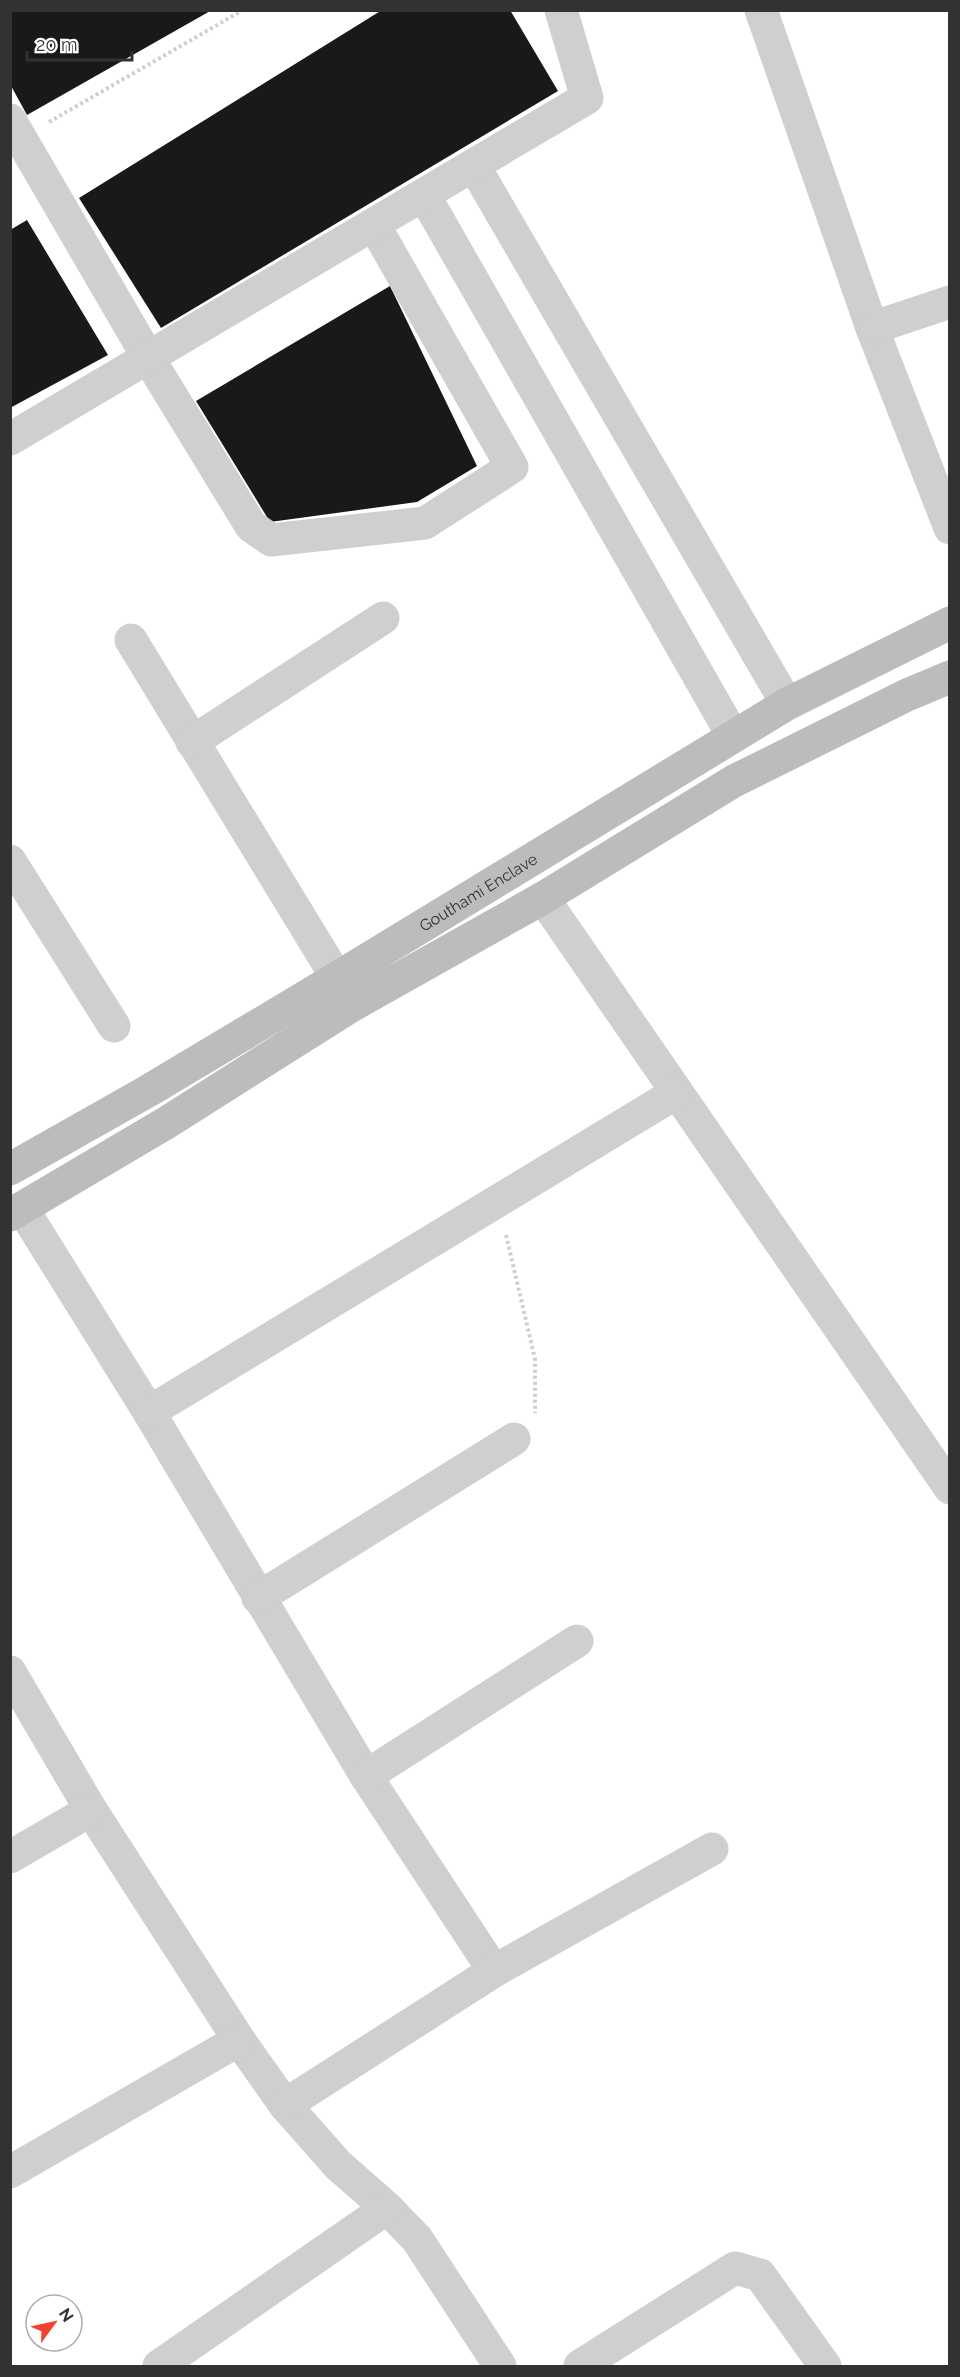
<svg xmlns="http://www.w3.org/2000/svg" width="960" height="2377" font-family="Raleway,sans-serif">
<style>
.building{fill:#191919}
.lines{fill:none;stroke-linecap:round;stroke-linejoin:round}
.path{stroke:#cfcfcf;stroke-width:4;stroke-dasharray:3 3;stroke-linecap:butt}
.street{stroke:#cfcfcf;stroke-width:33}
.secondary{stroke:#bcbcbc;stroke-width:33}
.labels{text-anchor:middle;stroke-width:6;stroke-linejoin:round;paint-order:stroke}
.street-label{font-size:16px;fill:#323232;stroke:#fff}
</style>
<rect width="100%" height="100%" fill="#fff"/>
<!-- building -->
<g class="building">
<polygon points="10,10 212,10 27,115 10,84"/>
<polygon points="382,10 510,10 558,91 161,328 79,198"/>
<polygon points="27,220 108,355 10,408 10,230"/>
<polygon points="390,286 477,466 417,502 270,522 196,401"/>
</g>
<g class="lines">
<!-- path -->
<g class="path">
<polyline points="49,122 243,10"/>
<polyline points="506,1235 535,1359 535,1413"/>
</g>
<!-- street -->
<g class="street">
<polyline points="761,10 872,328 950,528"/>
<polyline points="10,120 149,359 251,526 271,540 425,523 512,467 374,225"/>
<polyline points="474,166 787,704"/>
<polyline points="424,195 733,736"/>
<polyline points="872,328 950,302"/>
<polyline points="10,439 587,98 561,10"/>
<polyline points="131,640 337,978"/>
<polyline points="192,742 383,618"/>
<polyline points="10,861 114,1026"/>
<polyline points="543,898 950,1488"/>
<polyline points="22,1208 149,1412 366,1776 494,1971"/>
<polyline points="149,1412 676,1093"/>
<polyline points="258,1598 514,1439"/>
<polyline points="10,1672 91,1810 239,2040 285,2105 338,2165 387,2208 417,2239 500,2366"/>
<polyline points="366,1776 577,1641"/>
<polyline points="10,1857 91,1810"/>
<polyline points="285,2105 494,1971 712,1849"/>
<polyline points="10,2172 239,2040"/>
<polyline points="159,2366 387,2208"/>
<polyline points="580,2366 735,2268 760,2275 825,2366"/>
</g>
<!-- secondary -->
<g class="secondary">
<path id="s1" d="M10,1169L148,1091L337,978L787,704L950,623"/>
<polyline points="10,1215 166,1123 351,1006 543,898 734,781 907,695 950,677"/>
</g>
</g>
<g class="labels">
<!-- street labels -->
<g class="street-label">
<text dy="6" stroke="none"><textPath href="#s1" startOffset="544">Gouthami Enclave</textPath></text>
</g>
</g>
<!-- border -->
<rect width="960" height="2377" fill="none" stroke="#323232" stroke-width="24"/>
<!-- north arrow -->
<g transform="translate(54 2323) rotate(57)"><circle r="28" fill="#ffffff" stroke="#adadad" stroke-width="1.5"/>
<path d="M0-4.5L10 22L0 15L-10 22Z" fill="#ef422f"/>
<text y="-9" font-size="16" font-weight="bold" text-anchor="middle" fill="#323232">N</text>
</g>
<!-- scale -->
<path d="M27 51v9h105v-9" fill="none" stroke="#323232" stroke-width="3"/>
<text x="36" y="51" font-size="18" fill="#323232" stroke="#ffffff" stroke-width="4.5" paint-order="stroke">20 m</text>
</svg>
